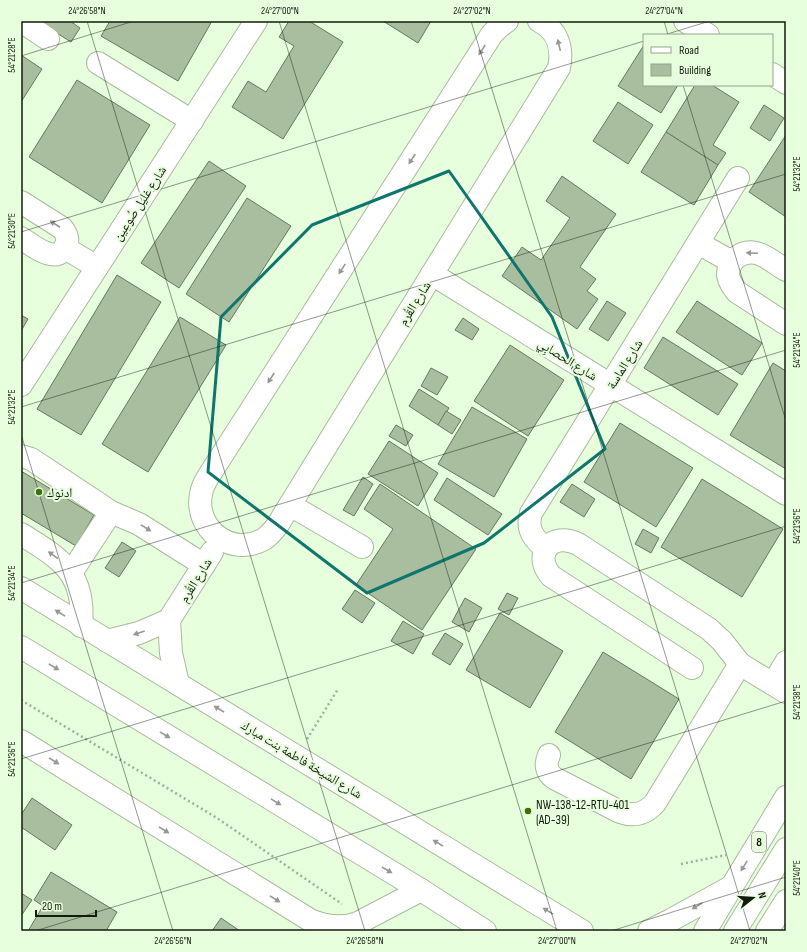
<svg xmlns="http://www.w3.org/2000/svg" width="807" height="952" font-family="'Sofia Sans Condensed','Noto Naskh Arabic',sans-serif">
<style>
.building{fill:#a9be9e;stroke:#65795c}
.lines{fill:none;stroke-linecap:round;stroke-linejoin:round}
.minor-casing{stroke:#a6bb9c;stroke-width:24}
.major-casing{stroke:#a6bb9c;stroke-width:24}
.highway-casing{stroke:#a6bb9c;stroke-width:24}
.path{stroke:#9eb096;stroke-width:2.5;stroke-dasharray:2 3;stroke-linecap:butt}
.minor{stroke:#fff;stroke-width:22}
.major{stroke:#fff;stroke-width:22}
.highway{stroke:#fff;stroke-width:22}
.oneway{fill:#959893}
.marked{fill:none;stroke:#0f766e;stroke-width:3;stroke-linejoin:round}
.ticks{fill:none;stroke:#131b0f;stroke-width:1;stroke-opacity:0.45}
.poi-dot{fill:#387304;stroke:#e8ffde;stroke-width:1.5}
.labels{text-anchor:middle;stroke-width:4;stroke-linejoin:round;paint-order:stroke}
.shield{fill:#e8ffde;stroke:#535f4d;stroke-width:1}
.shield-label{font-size:12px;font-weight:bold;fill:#131b0f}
.street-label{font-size:13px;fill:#131b0f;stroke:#e8ffde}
.poi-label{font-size:13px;fill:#131b0f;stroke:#e8ffde;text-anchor:start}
.neatline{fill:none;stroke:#131b0f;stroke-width:1.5}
.ticks-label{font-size:10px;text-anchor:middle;fill:#131b0f}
</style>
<rect width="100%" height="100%" fill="#e8ffde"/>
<!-- building -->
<g class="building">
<polygon points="42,21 70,21 80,28 71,42 41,23"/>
<polygon points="110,21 212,21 178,81 101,36"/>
<polygon points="289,21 309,21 343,42 283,139 232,107 248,81 266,92 294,46 279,37"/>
<polygon points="383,21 431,21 418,43"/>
<polygon points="644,45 644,85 678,85 661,113 618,86"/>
<polygon points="21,55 42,69 21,102"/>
<polygon points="77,80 150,125 102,203 29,157"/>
<polygon points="695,85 712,85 739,102 713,145 726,153 718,165 666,132"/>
<polygon points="618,102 653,125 628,164 593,141"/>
<polygon points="764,105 784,118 770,141 750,128"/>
<polygon points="666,132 718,165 694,205 641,172"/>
<polygon points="786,135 786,217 749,192"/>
<polygon points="209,161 246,186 179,288 141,263"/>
<polygon points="562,176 616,214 580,267 596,279 587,291 598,299 577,329 502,276 522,247 541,260 570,218 546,201"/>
<polygon points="247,198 291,226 229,322 186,294"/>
<polygon points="117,275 161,302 81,435 37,409"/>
<polygon points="607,301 626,313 608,341 589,329"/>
<polygon points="697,301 762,343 742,375 676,332"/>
<polygon points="21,315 28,319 21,331"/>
<polygon points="180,317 226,345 148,472 102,444"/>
<polygon points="463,318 479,329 472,340 455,330"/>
<polygon points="663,337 738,384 718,415 644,368"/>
<polygon points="510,345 564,380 528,436 474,401"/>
<polygon points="773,363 786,371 786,469 730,435"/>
<polygon points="431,368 448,377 437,395 421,386"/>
<polygon points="419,389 449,408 438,425 409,406"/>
<polygon points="472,407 527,439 494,497 438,464"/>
<polygon points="446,411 461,420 452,434 438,425"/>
<polygon points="620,423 693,468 656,527 584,482"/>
<polygon points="396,425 413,435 406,446 389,436"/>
<polygon points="389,441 438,473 418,506 368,474"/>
<polygon points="21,471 94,515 76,546 21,513"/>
<polygon points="363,477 373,484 354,516 343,510"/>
<polygon points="447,478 502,514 488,535 434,500"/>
<polygon points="702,479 783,529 742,597 661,547"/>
<polygon points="380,484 476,549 422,630 356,585 393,529 364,509"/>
<polygon points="572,484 595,499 584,517 560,502"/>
<polygon points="643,529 659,538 651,553 635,544"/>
<polygon points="122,542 136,551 119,577 105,568"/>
<polygon points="355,590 375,603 362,623 342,609"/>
<polygon points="507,593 518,598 509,615 498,609"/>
<polygon points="465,598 482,608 469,632 452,622"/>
<polygon points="500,613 563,651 530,708 466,670"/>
<polygon points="403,621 424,634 413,654 391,641"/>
<polygon points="445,633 463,644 450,665 432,654"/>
<polygon points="603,652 679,699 631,779 555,732"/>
<polygon points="32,798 72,825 55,850 21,827 21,815"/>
<polygon points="51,872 117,912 106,931 28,931 43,906 34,900"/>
<polygon points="21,893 32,900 21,916"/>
<polygon points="221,918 240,931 212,931"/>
</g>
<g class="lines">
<defs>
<g id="minor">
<polyline points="21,21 48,39"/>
<path d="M507,21L499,27L492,34L208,477C205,482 202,488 201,494C194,529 232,558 264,539C269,536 273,531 277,526L559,68C563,49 558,30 539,21"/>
<polyline points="685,21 708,35"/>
<polyline points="98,63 192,121"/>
<polyline points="772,74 786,83"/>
<path d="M21,202L62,228C66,233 69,239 66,245C58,267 32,245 21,238"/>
<polyline points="698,243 732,262"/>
<polyline points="65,248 97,267"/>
<path d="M786,270C777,265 766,255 756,253C742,250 728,260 728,275C729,282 733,287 737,292L786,324"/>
<polyline points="432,274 786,494"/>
<polyline points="21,385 256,21"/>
<polyline points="21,456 31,459 111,512 139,524 204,565"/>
<polyline points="290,505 362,547"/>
<path d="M21,534C61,559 86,573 81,626"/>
<path d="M546,549C534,539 526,530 531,513L738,178"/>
<polyline points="71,573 111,512"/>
<polyline points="107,641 139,633 169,620"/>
<path d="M692,668L551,576C532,554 552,531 578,544L709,629L722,641L740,664L786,692"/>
<polyline points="178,684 171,653 169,620 212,552"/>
<polyline points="773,684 786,662"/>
<path d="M21,741L310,920C326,927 341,929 358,923L421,890"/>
<path d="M549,755C545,764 546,772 554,778L620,812C634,817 645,814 655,803L740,664"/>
</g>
<g id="major">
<polyline points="21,588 582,931"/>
<polyline points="21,647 421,890 485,931"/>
</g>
<g id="highway">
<polyline points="649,931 671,920 731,887"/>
<polyline points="705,931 786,797"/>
<polyline points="735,931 786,849"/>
<polyline points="767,931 786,901"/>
</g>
</defs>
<!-- minor casing -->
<use href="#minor" class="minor-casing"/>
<!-- major casing -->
<use href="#major" class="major-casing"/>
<!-- highway casing -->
<use href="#highway" class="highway-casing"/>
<!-- path -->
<g class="path">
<polyline points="21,700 217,818 342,904"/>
<polyline points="307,739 338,689"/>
<polyline points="681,864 726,855"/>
</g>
<!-- minor -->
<use href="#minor" class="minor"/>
<!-- major -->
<use href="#major" class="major"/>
<!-- highway -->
<use href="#highway" class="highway"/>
</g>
<!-- one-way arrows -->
<defs><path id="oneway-solid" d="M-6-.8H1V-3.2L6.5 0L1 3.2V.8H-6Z"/></defs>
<g class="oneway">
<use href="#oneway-solid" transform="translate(559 45) rotate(-103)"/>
<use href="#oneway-solid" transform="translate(482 50) rotate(123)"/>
<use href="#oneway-solid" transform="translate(412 159) rotate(123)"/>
<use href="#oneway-solid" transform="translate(55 224) rotate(-147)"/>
<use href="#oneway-solid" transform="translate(752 253) rotate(-177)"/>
<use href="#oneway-solid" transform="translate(342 269) rotate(123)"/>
<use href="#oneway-solid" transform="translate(271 378) rotate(123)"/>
<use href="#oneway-solid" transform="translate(146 528) rotate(32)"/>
<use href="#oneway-solid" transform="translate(53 555) rotate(-144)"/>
<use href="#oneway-solid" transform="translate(60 613) rotate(-148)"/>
<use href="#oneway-solid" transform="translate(139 633) rotate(161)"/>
<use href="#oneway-solid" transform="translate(54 667) rotate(31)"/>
<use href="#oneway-solid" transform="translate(219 709) rotate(-149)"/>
<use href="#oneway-solid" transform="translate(165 735) rotate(31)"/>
<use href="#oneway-solid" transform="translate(54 761) rotate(32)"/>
<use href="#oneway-solid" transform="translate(276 802) rotate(31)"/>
<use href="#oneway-solid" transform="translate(164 830) rotate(32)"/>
<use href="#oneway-solid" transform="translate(438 843) rotate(-149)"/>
<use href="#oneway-solid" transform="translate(744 866) rotate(122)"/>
<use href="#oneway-solid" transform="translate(387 870) rotate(31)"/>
<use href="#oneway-solid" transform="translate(275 899) rotate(32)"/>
<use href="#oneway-solid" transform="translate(697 906) rotate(150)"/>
<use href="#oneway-solid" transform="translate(548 911) rotate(-149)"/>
</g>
<!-- marked area -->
<path class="marked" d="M449,171L552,317L605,449L484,543L367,593L208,472L221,317L312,225Z"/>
<!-- ticks -->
<path class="ticks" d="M87,21L365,931M279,21L557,931M471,21L750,931M664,21L668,35M664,35L710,21M21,56L134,21M683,85L786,421M21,232L644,41M21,407L786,174M21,434L173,931M21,583L786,350M21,759L786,526M35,931L786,701M611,931L786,877"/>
<!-- markers -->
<g class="poi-dot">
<circle cx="39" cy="492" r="4"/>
<circle cx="528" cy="811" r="4"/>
</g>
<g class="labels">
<!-- shield labels -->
<rect class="shield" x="752" y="832" width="14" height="20" rx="3"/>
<g class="shield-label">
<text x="759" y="846">8</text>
</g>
<!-- street labels -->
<g class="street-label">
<text transform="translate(139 203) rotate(-57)" y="5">شارع غليل صُوعِين</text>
<text transform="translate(414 303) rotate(-58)" y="5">شارع القُرم</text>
<text transform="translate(568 359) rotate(32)" y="5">شارع الحصابِي</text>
<text transform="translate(624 364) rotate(-58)" y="5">شارع الماسة</text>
<text transform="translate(195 580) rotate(-58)" y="5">شارع القُرم</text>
<text transform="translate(302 759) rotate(31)" y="5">شارع الشيخة فاطمة بنت مبارك</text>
</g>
<!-- poi labels -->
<g class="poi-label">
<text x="47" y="497">ادنوك</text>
<text x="536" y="809">NW-138-12-RTU-401<tspan x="536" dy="15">(AD-39)</tspan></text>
</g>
</g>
<!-- border -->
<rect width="807" height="952" fill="none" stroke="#e8ffde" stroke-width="44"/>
<!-- legend -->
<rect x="643" y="34" width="130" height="52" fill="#e8ffde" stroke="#93a48b"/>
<rect x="651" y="47" width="20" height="6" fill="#ffffff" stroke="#93a48b"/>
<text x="679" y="54" font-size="12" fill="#131b0f">Road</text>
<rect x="651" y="64" width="20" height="12" fill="#a9be9e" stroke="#93a48b"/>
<text x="679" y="74" font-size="12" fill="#131b0f">Building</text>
<!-- north arrow -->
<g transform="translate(753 898) rotate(73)" stroke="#e8ffde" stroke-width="3" paint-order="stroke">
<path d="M0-3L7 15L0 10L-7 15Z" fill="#131b0f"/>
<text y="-6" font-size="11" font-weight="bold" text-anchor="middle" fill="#131b0f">N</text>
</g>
<!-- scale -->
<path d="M36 910v6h60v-6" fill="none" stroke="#131b0f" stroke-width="2"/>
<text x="42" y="910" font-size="12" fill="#131b0f" stroke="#e8ffde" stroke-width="3" paint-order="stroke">20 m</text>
<rect x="22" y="22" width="763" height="908" class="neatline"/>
<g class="ticks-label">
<text x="87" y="14">24°26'58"N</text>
<text x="280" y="14">24°27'00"N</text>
<text x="472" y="14">24°27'02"N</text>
<text x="664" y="14">24°27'04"N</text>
<text transform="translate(11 55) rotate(-90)" y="4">54°21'28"E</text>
<text transform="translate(796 174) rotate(-90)" y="4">54°21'32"E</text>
<text transform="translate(11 231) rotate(-90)" y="4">54°21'30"E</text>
<text transform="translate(796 350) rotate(-90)" y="4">54°21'34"E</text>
<text transform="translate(11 407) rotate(-90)" y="4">54°21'32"E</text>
<text transform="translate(796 526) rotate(-90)" y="4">54°21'36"E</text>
<text transform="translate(11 583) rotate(-90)" y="4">54°21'34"E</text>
<text transform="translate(796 702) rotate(-90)" y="4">54°21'38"E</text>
<text transform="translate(11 759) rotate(-90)" y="4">54°21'36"E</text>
<text transform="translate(796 878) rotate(-90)" y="4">54°21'40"E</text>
<text x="173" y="944">24°26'56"N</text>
<text x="365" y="944">24°26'58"N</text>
<text x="557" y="944">24°27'00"N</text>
<text x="749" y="944">24°27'02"N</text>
</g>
</svg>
